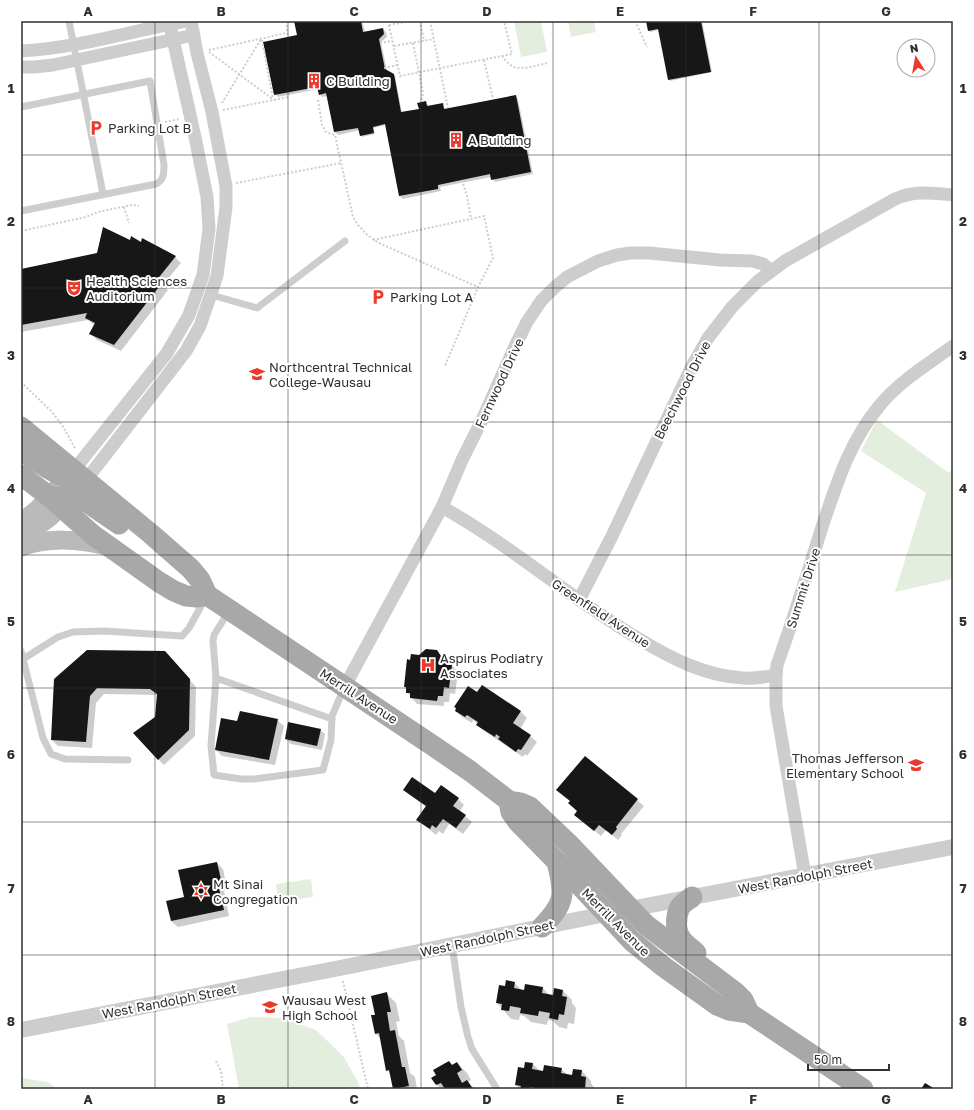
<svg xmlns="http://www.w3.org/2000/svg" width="974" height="1110" font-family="'Golos Text',sans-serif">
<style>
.green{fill:#e4eede}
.shadow{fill:#0003}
.building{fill:#171717}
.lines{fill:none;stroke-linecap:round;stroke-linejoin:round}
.path{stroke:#cdcdcd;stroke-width:2;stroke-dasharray:2 2;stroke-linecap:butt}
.service{stroke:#cdcdcd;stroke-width:7}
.minor{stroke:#cdcdcd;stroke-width:13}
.tertiary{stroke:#cdcdcd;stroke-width:16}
.secondary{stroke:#bababa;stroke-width:19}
.primary{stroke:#a8a8a8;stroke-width:21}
.grid{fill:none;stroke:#303030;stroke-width:1;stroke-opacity:0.55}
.labels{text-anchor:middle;stroke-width:4;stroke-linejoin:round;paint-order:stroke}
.poi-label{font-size:13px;fill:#303030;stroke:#fff;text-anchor:start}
.street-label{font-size:13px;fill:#303030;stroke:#fff}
.neatline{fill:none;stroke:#303030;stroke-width:1.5}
.grid-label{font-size:13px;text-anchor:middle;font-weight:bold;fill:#303030}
</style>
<rect width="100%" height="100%" fill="#fff"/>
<!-- green -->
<g class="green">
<polygon points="514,21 541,21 547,52 521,57"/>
<polygon points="568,21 594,21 596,32 571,37"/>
<polygon points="877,420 949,473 953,469 953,579 895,592 926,493 861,451"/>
<polygon points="311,879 313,897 278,902 276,884"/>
<polygon points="251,1017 282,1018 316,1030 344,1057 359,1084 360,1089 239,1089 227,1024"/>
<polygon points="21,1078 48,1082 57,1089 21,1089"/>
</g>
<!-- shadow -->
<g class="shadow">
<polygon points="295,21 362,21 365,32 383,29 386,32 387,37 381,42 387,71 395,76 402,113 420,109 426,102 429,107 442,104 446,110 515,96 518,99 533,174 495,182 491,177 440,187 441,191 403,199 400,196 386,125 373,128 375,134 362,137 360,130 338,135 335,132 328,96 322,97 320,94 318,89 278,97 275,94 298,36"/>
<polygon points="647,21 702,21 712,72 670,81 659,30 650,32"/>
<polygon points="131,242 142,243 175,257 181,263 163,285 168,290 121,351 97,340 90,333 94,325 88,320 21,332 21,270 97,254"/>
<polygon points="436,651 445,660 447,660 458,672 455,694 450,693 449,702 444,702 444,706 417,704 407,692 407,689 405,687 411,661 419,656"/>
<polygon points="172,659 196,687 195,736 164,765 158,759 156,717 158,695 104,694 96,703 92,748 58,746 52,740 55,680"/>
<polygon points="482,687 521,712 527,718 520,729 530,736 537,742 527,756 525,754 523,757 484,731 477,725 478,724 473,720 472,723 462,717 456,711 478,693"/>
<polygon points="277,720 284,726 275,765 222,756 216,750 238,723"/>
<polygon points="320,730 325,734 322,750 291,744 286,739"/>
<polygon points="404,789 458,799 464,805 460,811 472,822 463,834 449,824 443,834 439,831 436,835 418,820 427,807 411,796"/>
<polygon points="637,800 644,806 621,834 622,835 618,840 606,830 601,836 582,821 578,811 570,801"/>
<polygon points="217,863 223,869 227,890 224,891 229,916 178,927 171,921 185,898"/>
<polygon points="514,983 522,990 543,988 549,995 554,996 563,991 572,1000 572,1003 576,1008 574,1024 568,1023 567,1029 559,1027 553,1021 548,1020 547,1025 531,1022 524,1016 520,1015 519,1020 511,1019 497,1003 506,988"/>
<polygon points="387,994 396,1003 400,1021 396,1022 399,1036 404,1041 410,1073 415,1077 417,1089 395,1089 391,1075 387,1070 381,1039 376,1034 372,1016 376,1015"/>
<polygon points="449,1062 453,1066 457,1063 467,1073 471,1080 468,1082 475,1089 441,1089 437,1085 433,1078 438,1075"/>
<polygon points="533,1064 540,1071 561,1069 568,1075 572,1076 582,1071 591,1081 591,1083 595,1089 520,1089 516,1085 524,1069"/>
</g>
<!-- building -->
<g class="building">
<polygon points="294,21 361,21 363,32 383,28 384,34 379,39 385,69 394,74 401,112 419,109 417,103 426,101 427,106 443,103 444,109 516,95 531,172 491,180 490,174 438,185 438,189 399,196 385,124 373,127 374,133 360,136 358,128 334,132 326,93 319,95 317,87 274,95 263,42 297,35"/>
<polygon points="646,21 701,21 711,72 668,80 658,29 648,31"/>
<polygon points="103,227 130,240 131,236 141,242 142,238 176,256 156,281 162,283 114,345 89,334 95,323 85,318 87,313 21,325 21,269 97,253"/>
<polygon points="426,649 437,650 443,659 448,659 447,665 452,665 449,688 444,687 443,696 438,696 437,701 410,698 410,693 406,693 406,687 404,687 407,659 410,660 411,654 419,655"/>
<polygon points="87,650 165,651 190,679 189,730 158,760 133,733 155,717 157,694 150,689 97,688 90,696 86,742 51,740 54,679"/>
<polygon points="482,685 521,711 513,723 531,735 521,750 518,749 516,752 498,739 500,737 496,734 495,737 476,725 478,722 467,715 465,717 455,711 456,708 454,707 468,686 477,692"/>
<polygon points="240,711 278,719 269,760 215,750 221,718 237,721"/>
<polygon points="288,722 321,729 317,746 285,739"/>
<polygon points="585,756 638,799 616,827 617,829 612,835 599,825 594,831 574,815 577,811 568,803 570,801 556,790"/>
<polygon points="412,777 435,793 441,785 459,798 453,806 466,815 456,828 443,819 436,828 432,825 430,829 416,820 426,806 403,790"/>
<polygon points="217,862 222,884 218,884 224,910 171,921 166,901 184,897 178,870"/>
<polygon points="506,980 515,982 514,988 524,990 525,984 543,987 542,993 553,995 554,988 563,990 562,996 567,997 564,1015 559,1014 558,1020 549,1018 550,1013 539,1011 538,1016 520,1013 521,1008 510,1006 509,1011 501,1010 502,1004 496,1003 499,985 505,986"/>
<polygon points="387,992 391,1012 387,1012 390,1031 395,1030 402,1067 405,1067 409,1086 393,1089 389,1070 386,1071 379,1033 375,1034 371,1015 375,1015 371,996"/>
<polygon points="449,1061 452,1065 457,1062 462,1070 457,1073 462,1083 467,1080 473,1089 445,1089 441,1083 436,1085 431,1078 436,1075 433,1070"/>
<polygon points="525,1062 533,1063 532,1069 543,1071 544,1065 562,1068 561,1073 572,1075 573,1069 582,1070 581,1076 586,1077 585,1089 540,1089 530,1087 529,1089 520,1089 521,1086 515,1085 518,1067 524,1068"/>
<polygon points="925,1083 935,1089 921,1089"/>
</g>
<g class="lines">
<!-- path -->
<g class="path">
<polyline points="286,21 288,37"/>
<polyline points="388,21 400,76 512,54 504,21"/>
<polyline points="420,21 424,41"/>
<polyline points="430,21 448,108"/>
<polyline points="635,21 647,47"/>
<polyline points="389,25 409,21"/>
<polyline points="262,40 273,99"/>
<polyline points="380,43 392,41"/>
<polyline points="413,43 423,93 421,102"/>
<polyline points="394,46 434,39"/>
<polyline points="209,50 287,33"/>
<polyline points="209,52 274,100"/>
<path d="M502,56C505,60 509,65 514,67C524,70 538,65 548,63"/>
<polyline points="484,60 493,99"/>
<polyline points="384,68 397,65"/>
<polyline points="318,100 322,125 326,132 335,135 353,217 358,225 367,235 379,243 478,287"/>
<polyline points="222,103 261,39"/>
<polyline points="223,110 289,97"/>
<polyline points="165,122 180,119"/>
<polyline points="462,180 467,196 471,219"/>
<polyline points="236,183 341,163"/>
<polyline points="124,207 129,223"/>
<polyline points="21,231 86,217 98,212 132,205 139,206"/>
<polyline points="373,240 484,216 493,258 478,287 445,366"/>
<polyline points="21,382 52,412 62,425 75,448"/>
<polyline points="343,981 368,1089"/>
<polyline points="216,1061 221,1071 223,1089"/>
<polyline points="213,1089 222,1088"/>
</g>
<!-- service -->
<g class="service">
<polyline points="69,21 103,194"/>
<path d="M21,107L150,81L164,165C164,173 164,180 156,184L21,211"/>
<polyline points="208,294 257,308 345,241"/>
<polyline points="229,611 214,635 213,641 216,678 211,746 214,775 241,779 254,779 323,770 331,740 332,716 344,688"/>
<polyline points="21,651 43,738 51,754 65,759 128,760"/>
<polyline points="23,659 58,637 73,632 104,631 182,636 189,628 205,599"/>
<polyline points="216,678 332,719"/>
<polyline points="452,945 461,1007 468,1037 472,1049 497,1089"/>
</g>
<!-- minor -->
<g class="minor">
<path d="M21,51C77,48 131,31 186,21"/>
<polyline points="21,67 34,67 53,65 194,35"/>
<polyline points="74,470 167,353 189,315 203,275 209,229 207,197 195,137 169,21"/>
<polyline points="86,480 186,351 200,326 217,276 226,207 226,186 212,112 197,53 191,21"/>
<path d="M442,507C512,546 572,600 641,640C672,659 706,676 743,678C753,679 765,677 776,675"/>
<path d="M579,600L612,536L692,366L708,338L732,307L758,281L785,261L895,199C914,190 932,193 953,195"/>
<polyline points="345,686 442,507 462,460 482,420 516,344 527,322 541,301 555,287 567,277 598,261 617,255 630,253 649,253 720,260 752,261 763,264 771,271"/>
<path d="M805,876L776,706V675L777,665C794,618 808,571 823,524C838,480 850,441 880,405C900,381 928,364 953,346"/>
</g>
<!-- tertiary -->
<polyline class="tertiary" points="21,1030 340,968 630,909 953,847"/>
<!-- secondary -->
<g class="secondary">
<polyline points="21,523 39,508 74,470"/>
<polyline points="21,538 50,517 71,495"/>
<path d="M21,547C50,537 77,539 107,546"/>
</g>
<!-- primary -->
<g class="primary">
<polyline points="21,427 151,534 191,569 200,580 207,595 432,745 470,771 509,801 521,803 530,807 568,843 646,925 736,993 743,1000 749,1013"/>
<path d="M21,450C36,460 56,476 74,480"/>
<polyline points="21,475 50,497 93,535 159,582 174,591 186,596 197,597 207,595"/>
<polyline points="50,497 69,498 84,500 119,524"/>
<polyline points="509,801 511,812 518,822 569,874 632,941 664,967 717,1005 729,1010 749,1013 863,1089"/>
<path d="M692,897C688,900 683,903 680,907C675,917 675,932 682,940C686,945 692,949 696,953"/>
<path d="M542,927C566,902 565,894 557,862"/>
</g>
</g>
<!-- grid -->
<path class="grid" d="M155,21V1089M288,21V1089M421,21V1089M553,21V1089M686,21V1089M819,21V1089M21,155H953M21,288H953M21,422H953M21,555H953M21,688H953M21,822H953M21,955H953"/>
<!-- icons -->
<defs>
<symbol id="building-bare" viewBox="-9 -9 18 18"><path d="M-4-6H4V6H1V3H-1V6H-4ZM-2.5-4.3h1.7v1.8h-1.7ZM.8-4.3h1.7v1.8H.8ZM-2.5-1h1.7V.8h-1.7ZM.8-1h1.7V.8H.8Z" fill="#ec392e" stroke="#fff" stroke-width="2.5" paint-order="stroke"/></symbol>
<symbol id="parking-bare" viewBox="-9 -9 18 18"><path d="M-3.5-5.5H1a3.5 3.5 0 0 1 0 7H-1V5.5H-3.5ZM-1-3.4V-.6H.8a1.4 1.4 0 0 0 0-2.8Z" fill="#ec392e" stroke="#fff" stroke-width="2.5" paint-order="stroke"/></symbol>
<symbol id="theatre-bare" viewBox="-9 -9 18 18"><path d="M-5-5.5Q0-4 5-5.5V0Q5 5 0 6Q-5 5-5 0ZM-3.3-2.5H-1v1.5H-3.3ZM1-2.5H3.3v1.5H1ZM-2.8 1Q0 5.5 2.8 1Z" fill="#ec392e" stroke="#fff" stroke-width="2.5" paint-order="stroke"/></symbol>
<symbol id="university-bare" viewBox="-9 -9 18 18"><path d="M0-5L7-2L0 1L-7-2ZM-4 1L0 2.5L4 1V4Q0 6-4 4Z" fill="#ec392e" stroke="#fff" stroke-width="2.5" paint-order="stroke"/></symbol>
<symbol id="hospital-bare" viewBox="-9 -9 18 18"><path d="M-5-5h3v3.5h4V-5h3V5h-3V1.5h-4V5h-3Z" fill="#ec392e" stroke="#fff" stroke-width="2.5" paint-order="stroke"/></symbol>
<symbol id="school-bare" viewBox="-9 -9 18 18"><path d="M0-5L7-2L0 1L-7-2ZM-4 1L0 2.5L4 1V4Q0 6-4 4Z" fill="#ec392e" stroke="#fff" stroke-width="2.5" paint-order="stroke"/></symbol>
<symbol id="synagogue-bare" viewBox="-9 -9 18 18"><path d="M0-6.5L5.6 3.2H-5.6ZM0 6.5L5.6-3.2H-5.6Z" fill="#ec392e" stroke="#fff" stroke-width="2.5" paint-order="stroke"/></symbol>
</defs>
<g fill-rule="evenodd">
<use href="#building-bare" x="303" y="70" width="22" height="22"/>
<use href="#parking-bare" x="85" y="117" width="22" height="22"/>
<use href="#building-bare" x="445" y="129" width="22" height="22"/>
<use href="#theatre-bare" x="63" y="277" width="22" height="22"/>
<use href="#parking-bare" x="367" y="286" width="22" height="22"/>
<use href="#university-bare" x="246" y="363" width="22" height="22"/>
<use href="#hospital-bare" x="417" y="654" width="22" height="22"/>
<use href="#school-bare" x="905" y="754" width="22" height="22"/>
<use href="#synagogue-bare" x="190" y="880" width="22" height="22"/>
<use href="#school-bare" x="259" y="996" width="22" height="22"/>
</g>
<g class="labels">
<!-- poi labels -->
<g class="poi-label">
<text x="326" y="86">C Building</text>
<text x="108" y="133">Parking Lot B</text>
<text x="468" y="145">A Building</text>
<text x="86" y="286">Health Sciences<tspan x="86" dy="15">Auditorium</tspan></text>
<text x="390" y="302">Parking Lot A</text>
<text x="269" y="372">Northcentral Technical<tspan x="269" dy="15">College-Wausau</tspan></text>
<text x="440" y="663">Aspirus Podiatry<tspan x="440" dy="15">Associates</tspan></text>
<text x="904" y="763" text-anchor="end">Thomas Jefferson<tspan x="904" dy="15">Elementary School</tspan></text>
<text x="213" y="889">Mt Sinai<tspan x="213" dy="15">Congregation</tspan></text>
<text x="282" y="1005">Wausau West<tspan x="282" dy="15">High School</tspan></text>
</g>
<!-- street labels -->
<g class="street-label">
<text transform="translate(499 383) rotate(-65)" y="5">Fernwood Drive</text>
<text transform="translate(682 390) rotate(-63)" y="5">Beechwood Drive</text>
<text transform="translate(803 588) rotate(-72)" y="5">Summit Drive</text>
<text transform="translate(601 613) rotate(33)" y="5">Greenfield Avenue</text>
<text transform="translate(359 696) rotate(33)" y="5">Merrill Avenue</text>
<text transform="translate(805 876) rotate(-11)" y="5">West Randolph Street</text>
<text transform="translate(616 922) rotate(45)" y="5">Merrill Avenue</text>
<text transform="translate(487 938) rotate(-12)" y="5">West Randolph Street</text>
<text transform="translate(169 1001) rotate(-11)" y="5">West Randolph Street</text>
</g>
</g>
<!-- border -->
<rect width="974" height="1110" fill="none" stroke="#ffffff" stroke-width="44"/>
<!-- north arrow -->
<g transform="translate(916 58) rotate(349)"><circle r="19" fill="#ffffff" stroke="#acacac"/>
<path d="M0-3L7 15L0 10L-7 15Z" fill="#ec392e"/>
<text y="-6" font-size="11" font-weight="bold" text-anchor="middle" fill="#303030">N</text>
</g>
<!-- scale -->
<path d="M808 1064v6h81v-6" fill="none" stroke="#303030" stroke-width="2"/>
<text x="814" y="1064" font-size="12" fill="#303030" stroke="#ffffff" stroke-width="3" paint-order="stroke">50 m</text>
<rect x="22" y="22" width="930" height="1066" class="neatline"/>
<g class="grid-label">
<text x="88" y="16">A</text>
<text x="221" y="16">B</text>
<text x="354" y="16">C</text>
<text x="487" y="16">D</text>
<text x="620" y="16">E</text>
<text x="753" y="16">F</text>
<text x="886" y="16">G</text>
<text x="11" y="93">1</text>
<text x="963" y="93">1</text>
<text x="11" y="226">2</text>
<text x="963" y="226">2</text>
<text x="11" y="360">3</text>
<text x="963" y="360">3</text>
<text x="11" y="493">4</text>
<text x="963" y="493">4</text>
<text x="11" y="626">5</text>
<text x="963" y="626">5</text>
<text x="11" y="759">6</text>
<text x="963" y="759">6</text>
<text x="11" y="893">7</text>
<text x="963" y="893">7</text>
<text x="11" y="1026">8</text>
<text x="963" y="1026">8</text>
<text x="88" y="1104">A</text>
<text x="221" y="1104">B</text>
<text x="354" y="1104">C</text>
<text x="487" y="1104">D</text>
<text x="620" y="1104">E</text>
<text x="753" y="1104">F</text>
<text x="886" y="1104">G</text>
</g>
</svg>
